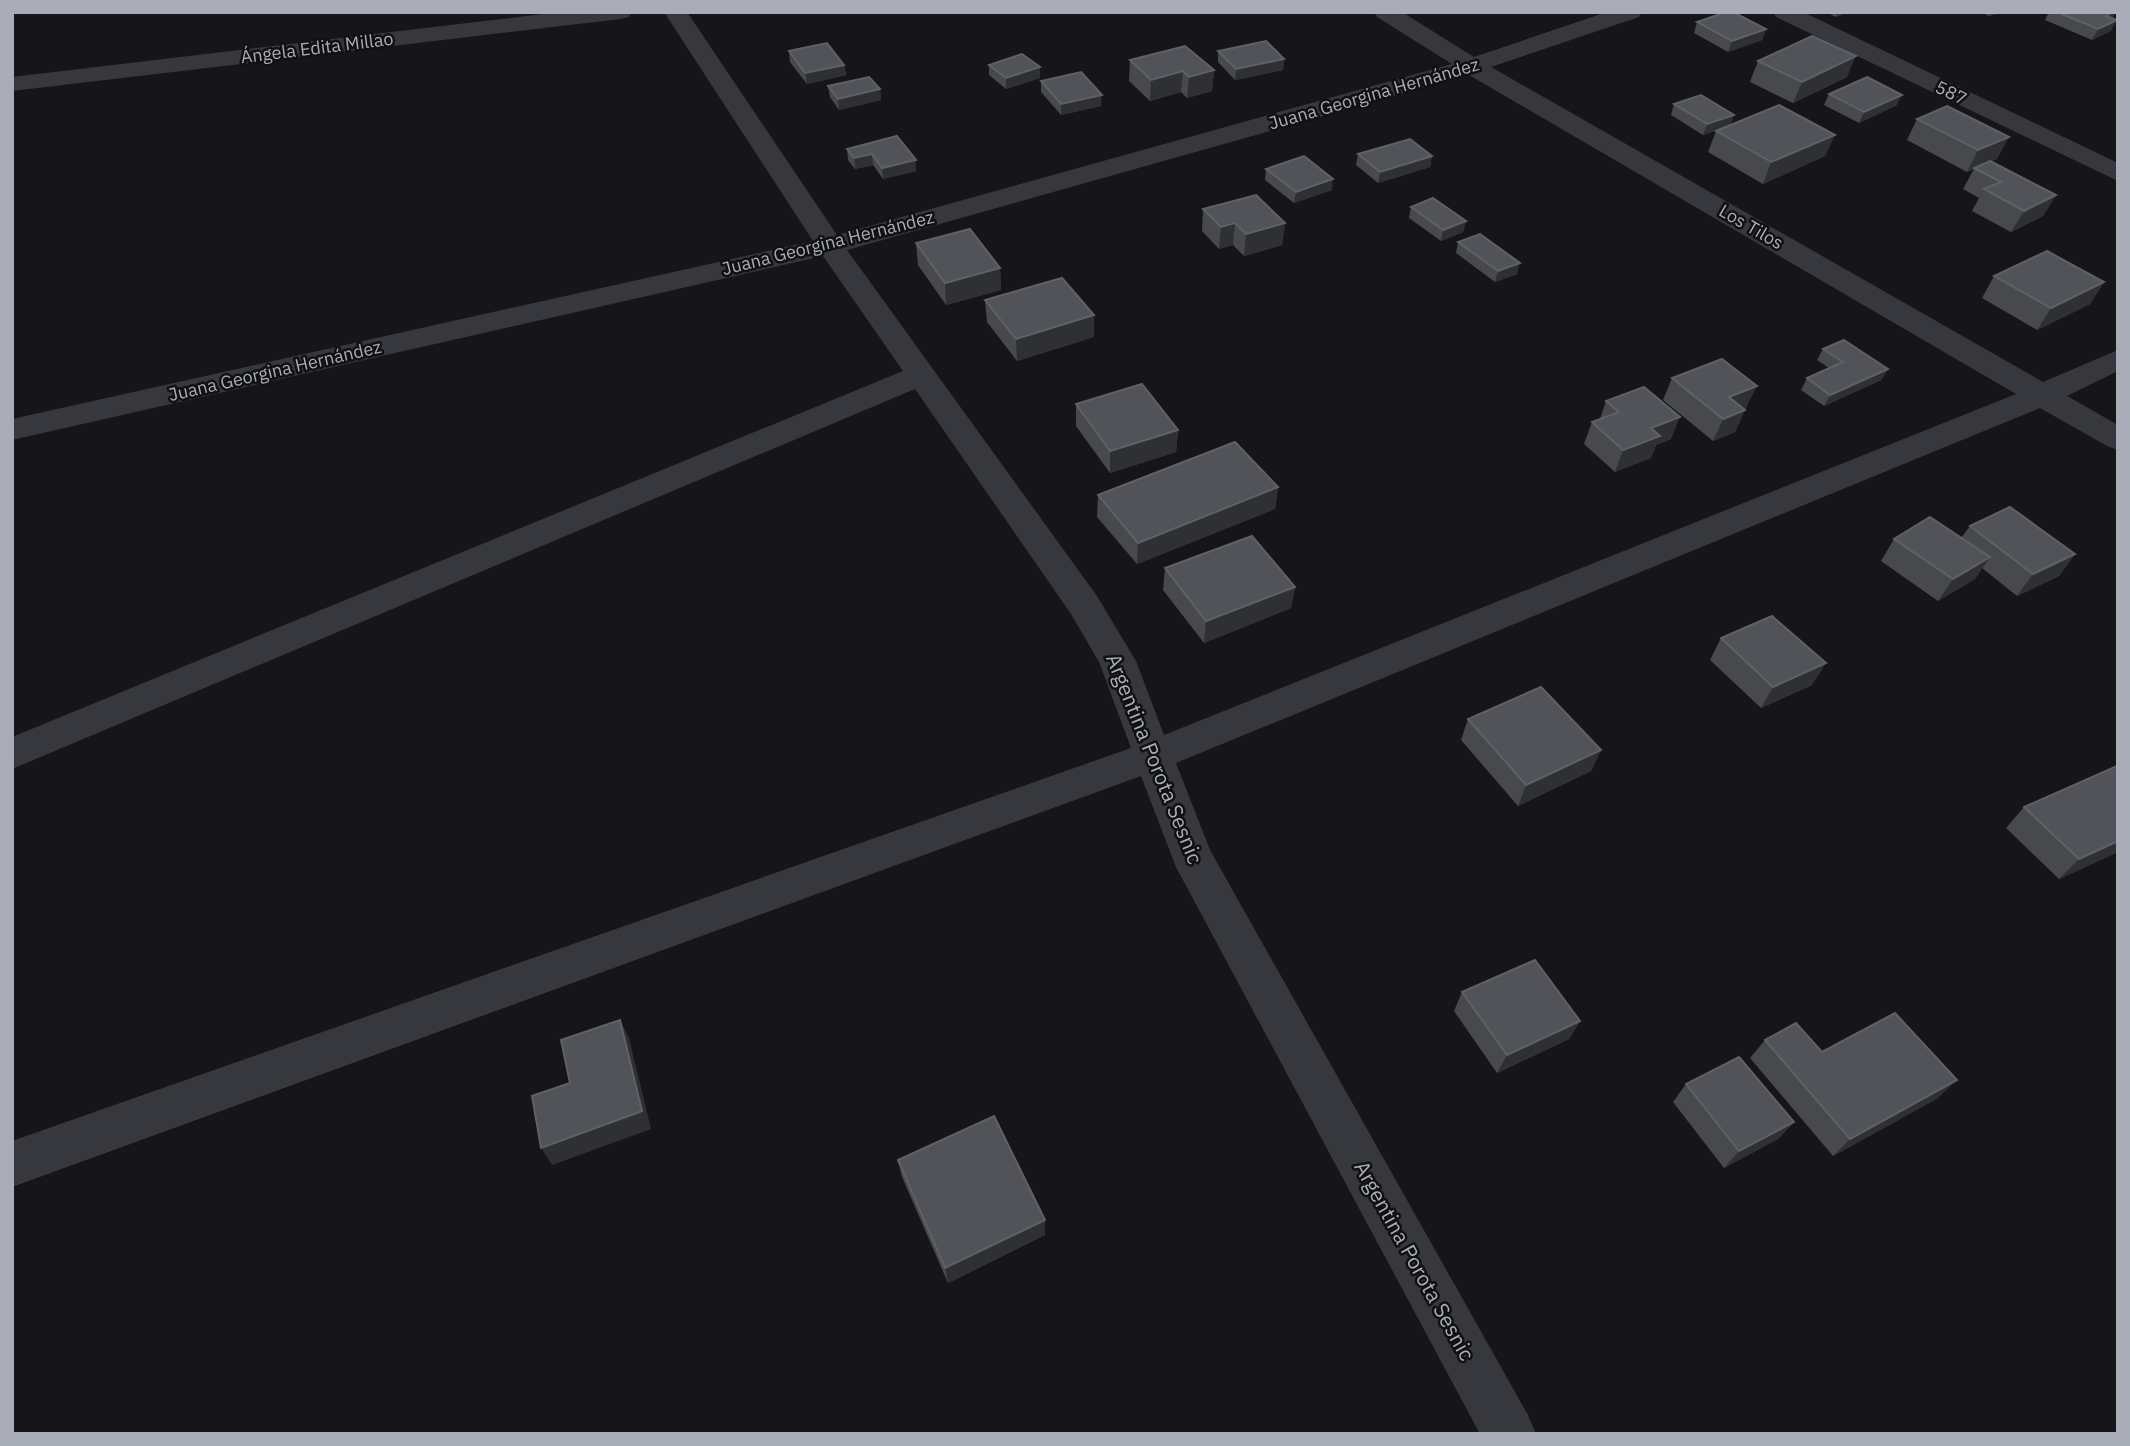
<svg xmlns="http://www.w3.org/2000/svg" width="2130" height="1446" font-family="'IBM Plex Sans',sans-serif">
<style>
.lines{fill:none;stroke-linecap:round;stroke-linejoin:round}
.minor{fill:#37383d;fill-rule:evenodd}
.wall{fill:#47494d}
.shaded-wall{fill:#2f3033}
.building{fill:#525359;stroke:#5f6168;stroke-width:2}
.labels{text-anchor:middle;stroke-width:5;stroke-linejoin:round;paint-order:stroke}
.far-street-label{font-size:18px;fill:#a8adb8;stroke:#111113}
.street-label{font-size:21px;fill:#a8adb8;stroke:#111113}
</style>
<rect width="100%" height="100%" fill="#161618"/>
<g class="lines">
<!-- minor -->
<g class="minor">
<polygon points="560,12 632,12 629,17 621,19 12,91 12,77"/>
<path d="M664,12H687L837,235L1452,64L1377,17L1374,12H1402L1474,57L1607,12H1642L1639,17L1491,67L2043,382L2118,350V371L2067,396L2118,425V450L2107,446L2040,408L1176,763L1210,850L1528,1415L1536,1434H1480L1176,867L1141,776L12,1187V1141L1131,748L1099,662L1071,614L915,389L12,769V737L903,371L823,256L12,440V419L813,241ZM1469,75L2016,394L1164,735L1136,661L1097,596L847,250Z"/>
<polygon points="1773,12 1803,12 2118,163 2118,181 1776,17"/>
</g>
</g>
<!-- wall -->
<g class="wall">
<polygon points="1826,12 1848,12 1836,17"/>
<polygon points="1981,12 2002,12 1989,16"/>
<polygon points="2049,12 2116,12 2112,18 2111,31 2092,40 2045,20"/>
<polygon points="1697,22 1766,29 1762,40 1728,52 1694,33"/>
<polygon points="789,51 844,65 846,75 807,84 790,62"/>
<polygon points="1218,51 1284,59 1283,70 1235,80 1218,62"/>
<polygon points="1130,60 1214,70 1212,91 1187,98 1181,92 1150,101 1129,81"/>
<polygon points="1758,61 1847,77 1793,103 1750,82"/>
<polygon points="989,65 1040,78 1006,89 989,75"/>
<polygon points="1041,81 1101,106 1061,115 1041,92"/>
<polygon points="828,86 880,89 881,100 839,110 830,97"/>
<polygon points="1829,94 1897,105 1859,123 1824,105"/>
<polygon points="1674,104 1734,115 1730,125 1835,135 1825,156 1763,184 1708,152 1716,131 1723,128 1703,135 1671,115"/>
<polygon points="1917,119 1997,159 1991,161 2056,195 2043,216 2011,232 1972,211 1979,198 1963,189 1974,169 1967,172 1907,140"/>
<polygon points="847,149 916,160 916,171 883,179 873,165 855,169 848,160"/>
<polygon points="1358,154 1432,156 1430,167 1378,183 1356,165"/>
<polygon points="1266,169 1332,190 1294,203 1265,180"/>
<polygon points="1411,207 1466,221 1463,232 1441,241 1409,218"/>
<polygon points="1203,209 1285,223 1282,245 1244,256 1233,245 1219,249 1202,231"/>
<polygon points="1458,242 1517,274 1495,282 1456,253"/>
<polygon points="916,243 1000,268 1001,290 946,305 918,265"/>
<polygon points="1994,276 2104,282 2090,304 2037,330 1982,298"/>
<polygon points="985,300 1094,337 1017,361 987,322"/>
<polygon points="1823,349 1888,369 1881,380 1824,406 1801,390 1807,378 1829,368 1817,360"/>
<polygon points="1672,378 1746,408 1744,409 1745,410 1735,432 1713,441 1663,400"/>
<polygon points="1606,401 1671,439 1656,445 1651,458 1615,472 1584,444 1592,422 1600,419"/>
<polygon points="1076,404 1178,430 1176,452 1110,473 1076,426"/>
<polygon points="1278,487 1275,509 1137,564 1097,517 1098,495"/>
<polygon points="1970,526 2075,554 2059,576 2017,596 1982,568 1975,579 1938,601 1881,561 1894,539 1961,538"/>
<polygon points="1165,568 1295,587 1291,608 1204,643 1163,590"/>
<polygon points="1721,638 1812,685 1761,708 1710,660"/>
<polygon points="1468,719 1601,750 1591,771 1518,806 1461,740"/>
<polygon points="2024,807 2118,852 2059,879 2006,828"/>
<polygon points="1462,992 1580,1021 1569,1039 1497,1073 1454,1011"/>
<polygon points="1765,1040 1822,1052 1938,1098 1833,1156 1750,1058"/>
<polygon points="1686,1084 1794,1122 1778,1139 1724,1168 1673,1102"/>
<polygon points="898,1160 1045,1220 1045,1235 948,1283 902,1177"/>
</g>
<!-- shaded-wall -->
<g class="shaded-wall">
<polygon points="1838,12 1848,12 1836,17"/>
<polygon points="1991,12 2002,12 1989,16"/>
<polygon points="2113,12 2116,12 2111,21 2106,16"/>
<polygon points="2117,20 2111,31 2092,40 2098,29"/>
<polygon points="1766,29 1762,40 1728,52 1732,41"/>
<polygon points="1856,56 1847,77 1793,103 1802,82"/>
<polygon points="1284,59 1283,70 1235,80 1236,69"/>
<polygon points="844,65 846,75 807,84 805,73"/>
<polygon points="1040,67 1040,78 1006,89 1006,78"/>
<polygon points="1214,70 1212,91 1187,98 1189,77"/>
<polygon points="1183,71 1181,92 1150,101 1151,80"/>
<polygon points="880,89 881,100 839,110 838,99"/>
<polygon points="1102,95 1101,106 1061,115 1061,104"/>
<polygon points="1902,95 1897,105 1859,123 1864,112"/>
<polygon points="1734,115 1730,126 1703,135 1707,124"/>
<polygon points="1835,135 1825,156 1763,184 1771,162"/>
<polygon points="2009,137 1997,159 1975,168 1974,168 1967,172 1978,150"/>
<polygon points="872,154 873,165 855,169 854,158"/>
<polygon points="1432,156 1430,167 1378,183 1380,172"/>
<polygon points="916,160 916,171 883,179 882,168"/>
<polygon points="1333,179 1332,190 1294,203 1296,192"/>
<polygon points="2056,195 2043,216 2011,232 2024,211"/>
<polygon points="1466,221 1463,232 1441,241 1443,230"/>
<polygon points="1235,223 1233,245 1219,249 1221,227"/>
<polygon points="1285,223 1282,245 1244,256 1246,234"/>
<polygon points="1520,263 1517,274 1495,282 1498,271"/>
<polygon points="1000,268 1001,290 946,305 945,283"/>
<polygon points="2104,282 2090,304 2037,330 2051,308"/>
<polygon points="1094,315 1094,337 1017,361 1016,339"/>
<polygon points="1888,369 1881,380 1824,406 1830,395"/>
<polygon points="1757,386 1746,408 1722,418 1729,397"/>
<polygon points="1745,410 1735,432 1713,441 1723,419"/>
<polygon points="1680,417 1671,439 1656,445 1651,458 1615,472 1623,450 1651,428"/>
<polygon points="1178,430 1176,452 1110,473 1110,451"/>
<polygon points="1278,487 1275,509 1137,564 1138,543"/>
<polygon points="2075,554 2059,576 2017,596 2033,574"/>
<polygon points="1990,557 1975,579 1938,601 1953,579"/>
<polygon points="1295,587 1291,608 1204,643 1206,621"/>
<polygon points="1826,663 1812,685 1761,708 1773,687"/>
<polygon points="1601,750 1591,771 1518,806 1526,785"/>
<polygon points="2118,841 2118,852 2059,879 2079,859"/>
<polygon points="620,1020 629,1038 651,1129 552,1165 541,1148"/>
<polygon points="1580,1021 1569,1039 1497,1073 1507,1055"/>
<polygon points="1957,1080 1938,1098 1833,1156 1850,1139"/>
<polygon points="1794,1122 1778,1139 1724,1168 1739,1151"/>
<polygon points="1045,1220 1045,1235 948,1283 945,1268"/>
</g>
<!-- building -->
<g class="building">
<polygon points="1726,12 1733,12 1766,29 1732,41 1697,22"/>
<polygon points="2057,12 2113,12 2106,16 2117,20 2098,29"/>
<polygon points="1812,36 1856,56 1802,82 1758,61"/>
<polygon points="1266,41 1284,59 1236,69 1218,51"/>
<polygon points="827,43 844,65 805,73 789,51"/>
<polygon points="1185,46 1214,70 1189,77 1183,71 1151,80 1130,60"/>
<polygon points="1022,54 1040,67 1006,78 989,65"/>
<polygon points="1081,72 1102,95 1061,104 1041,81"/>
<polygon points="869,77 880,89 838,99 828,86"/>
<polygon points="1867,77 1902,95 1864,112 1829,94"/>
<polygon points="1701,95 1734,115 1707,124 1674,104"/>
<polygon points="1779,105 1835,135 1771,162 1716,131"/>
<polygon points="1947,106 2009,137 1978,150 1917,119"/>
<polygon points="897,136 916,160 882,168 872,154 854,158 847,149"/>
<polygon points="1410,139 1432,156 1380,172 1358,154"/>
<polygon points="1304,156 1333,179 1296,192 1266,169"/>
<polygon points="1990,161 2056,195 2024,211 1984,189 2001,182 1974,168"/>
<polygon points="1256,195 1285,223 1246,234 1235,223 1221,227 1203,209"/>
<polygon points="1433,198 1466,221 1443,230 1411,207"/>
<polygon points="970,229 1000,268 945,283 916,243"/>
<polygon points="1480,234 1520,263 1498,271 1458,242"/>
<polygon points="2047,251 2104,282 2051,308 1994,276"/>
<polygon points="1062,278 1094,315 1016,339 985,300"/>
<polygon points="1844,340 1888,369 1830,395 1807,378 1843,362 1823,349"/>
<polygon points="1722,359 1757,386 1729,397 1745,410 1723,419 1672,378"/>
<polygon points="1142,384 1178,430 1110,451 1076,404"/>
<polygon points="1644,387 1680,417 1651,428 1660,436 1623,450 1592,422 1619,412 1606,401"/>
<polygon points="1235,442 1278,487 1138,543 1098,495"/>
<polygon points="2010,507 2075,554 2033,574 1970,526"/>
<polygon points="1930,517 1990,557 1953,579 1894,539"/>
<polygon points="1252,536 1295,587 1206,621 1165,568"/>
<polygon points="1772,616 1826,663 1773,687 1721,638"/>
<polygon points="1541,687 1601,750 1526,785 1468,719"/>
<polygon points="2117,766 2118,841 2079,859 2024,807"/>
<polygon points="1535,960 1580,1021 1507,1055 1462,992"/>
<polygon points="1895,1013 1957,1080 1850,1139 1765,1040 1796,1023 1822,1052"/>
<polygon points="620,1020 642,1111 541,1148 532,1096 570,1083 561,1040"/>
<polygon points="1739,1057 1794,1122 1739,1151 1686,1084"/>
<polygon points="994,1116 1045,1220 945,1268 898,1160"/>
</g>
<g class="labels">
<!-- far-street labels -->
<g class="far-street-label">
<text transform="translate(317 48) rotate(-7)" y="6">Ángela Edita Millao</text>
<text transform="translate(1951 93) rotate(26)" y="6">587</text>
<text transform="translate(1374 94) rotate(-16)" y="6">Juana Georgina Hernández</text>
<text transform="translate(1751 227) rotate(30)" y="6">Los Tilos</text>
<text transform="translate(828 243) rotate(-14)" y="6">Juana Georgina Hernández</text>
<text transform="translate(275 371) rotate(-13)" y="6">Juana Georgina Hernández</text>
</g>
<!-- street labels -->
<g class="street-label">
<text transform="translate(1154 759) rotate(68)" y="7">Argentina Porota Sesnic</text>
<text transform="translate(1414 1261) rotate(61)" y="7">Argentina Porota Sesnic</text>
</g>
</g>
<!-- border -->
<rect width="2130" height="1446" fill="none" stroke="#a8adb8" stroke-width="28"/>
</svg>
